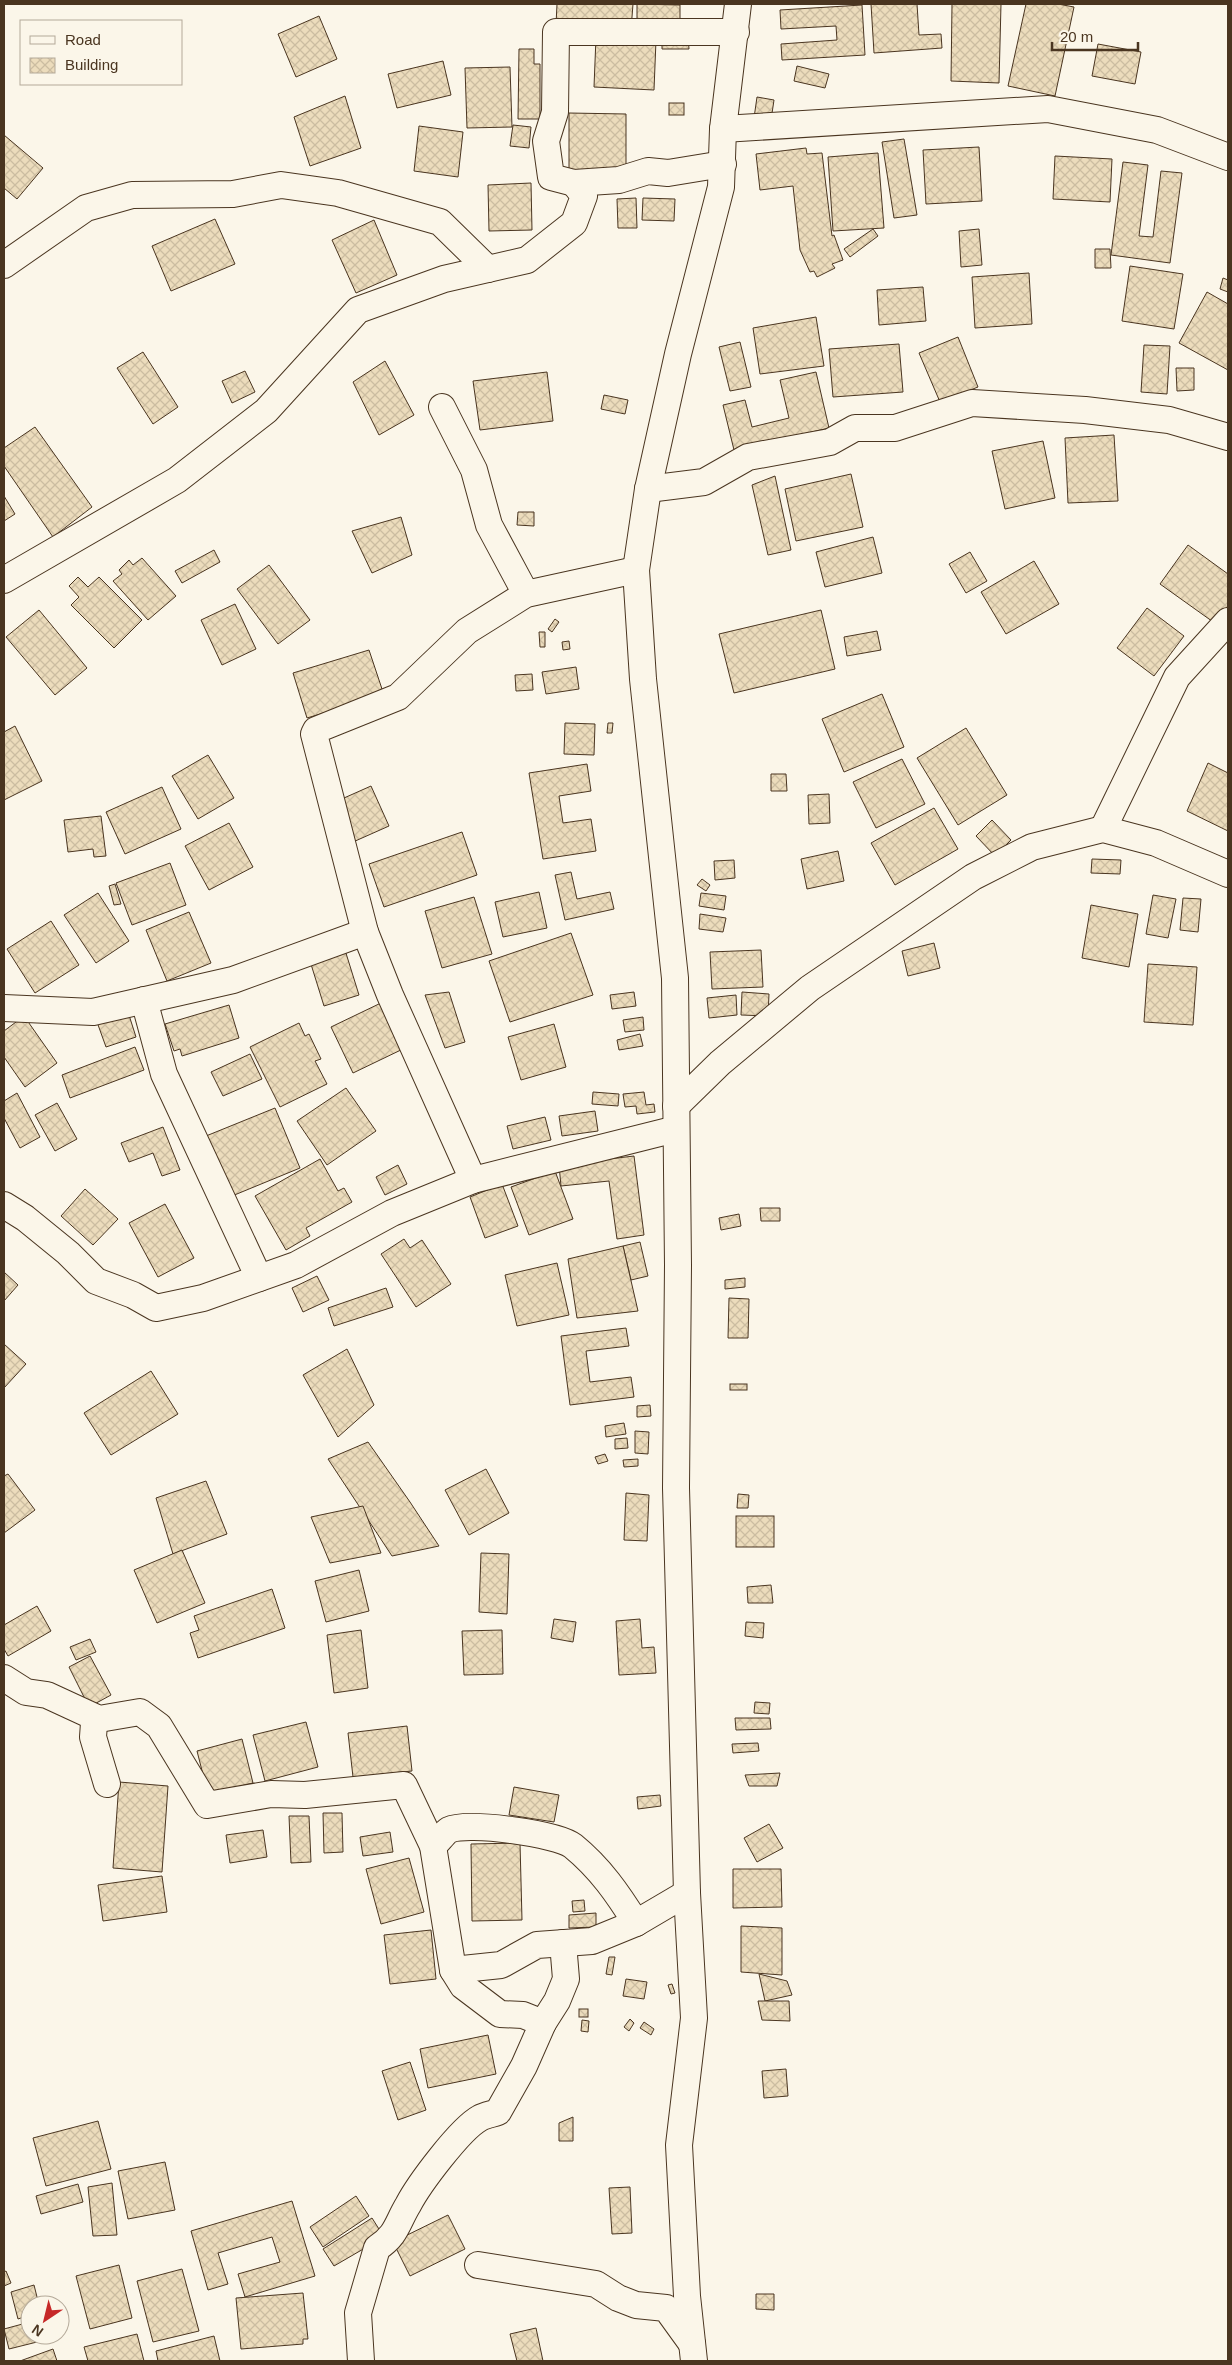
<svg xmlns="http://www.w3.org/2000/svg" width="1232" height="2365" font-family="Arial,sans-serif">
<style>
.building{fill:url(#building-cross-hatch);stroke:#4a3520}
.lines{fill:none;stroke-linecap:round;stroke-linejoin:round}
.minor-casing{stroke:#4a3520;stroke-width:28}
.minor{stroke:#fbf6e9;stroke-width:26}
</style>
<defs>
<pattern id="building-cross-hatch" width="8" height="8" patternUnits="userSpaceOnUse" patternTransform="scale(1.25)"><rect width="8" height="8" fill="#ecdcbc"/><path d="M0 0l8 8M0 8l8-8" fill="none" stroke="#ccbda1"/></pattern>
</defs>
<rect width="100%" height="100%" fill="#fbf6e9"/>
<!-- building -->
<g class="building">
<polygon points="557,4 633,4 631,30 556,25"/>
<polygon points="637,4 680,5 680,31 637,31"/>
<polygon points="871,4 917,4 919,35 941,34 942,48 874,53"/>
<polygon points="952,4 1001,4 999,83 951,81"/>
<polygon points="1026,4 1058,4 1074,7 1055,96 1008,86"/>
<polygon points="862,5 865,55 782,60 781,44 837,40 836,26 781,29 780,10"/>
<polygon points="319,16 337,59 296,77 278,34"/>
<polygon points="662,36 688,36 689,49 662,49"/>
<polygon points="596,37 656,40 654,90 594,87"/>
<polygon points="1098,44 1141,52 1135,84 1092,76"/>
<polygon points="519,49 534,49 534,64 540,64 540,119 518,119"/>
<polygon points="443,61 451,95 397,108 388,74"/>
<polygon points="797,66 829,74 825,88 794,81"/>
<polygon points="510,67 512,127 467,128 465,68"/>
<polygon points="345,96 361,148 310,166 294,117"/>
<polygon points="757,97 774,100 771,120 754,118"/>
<rect x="669" y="103" width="15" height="12"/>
<polygon points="569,113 626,114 626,175 569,174"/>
<polygon points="513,125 531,127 529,148 510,146"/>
<polygon points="419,126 463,132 458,177 414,171"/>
<polygon points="4,135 43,168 17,199 4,188"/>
<polygon points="904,139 917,215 894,218 882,142"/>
<polygon points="979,147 982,201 926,204 923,150"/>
<polygon points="806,148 807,154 822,153 832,236 834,235 843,260 832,264 835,268 817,277 814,271 810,272 800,250 793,186 760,190 756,154"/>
<polygon points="878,153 884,228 833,231 828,157"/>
<polygon points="1055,156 1112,159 1110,202 1053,199"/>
<polygon points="1123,162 1148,165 1139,236 1153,237 1161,171 1182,173 1170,263 1111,255"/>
<polygon points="531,183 532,230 489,231 488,185"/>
<polygon points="636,198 637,228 618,228 617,199"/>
<polygon points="643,198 675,199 674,221 642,220"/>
<polygon points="215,219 235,264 171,291 152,246"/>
<polygon points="374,220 397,275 356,293 332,240"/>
<polygon points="873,229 878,236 850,257 844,249"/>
<polygon points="979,229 982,265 961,267 959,231"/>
<polygon points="1095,249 1110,249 1111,268 1095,268"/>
<polygon points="1130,266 1183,274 1174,329 1122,321"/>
<polygon points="1029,273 1032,324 975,328 972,277"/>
<polygon points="1223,278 1228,280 1228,292 1220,289"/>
<polygon points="923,287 926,321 879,325 877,290"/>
<polygon points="1207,292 1228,304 1228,370 1179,343"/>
<polygon points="816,317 824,366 760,374 753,328"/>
<polygon points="958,337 978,387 940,402 919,353"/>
<polygon points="740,342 751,387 730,391 719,347"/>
<polygon points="899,344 903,392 833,397 829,349"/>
<polygon points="1144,345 1170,346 1167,394 1141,392"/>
<polygon points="143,352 178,407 153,424 117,368"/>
<polygon points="385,361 414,415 379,435 353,382"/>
<polygon points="1176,368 1194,368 1194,390 1177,391"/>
<polygon points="245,371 255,392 232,403 222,381"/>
<polygon points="547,372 553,421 480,430 473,381"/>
<polygon points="816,372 829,428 734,450 723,405 745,400 752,427 789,418 780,380"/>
<polygon points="604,395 628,400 625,414 601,409"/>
<polygon points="35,427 92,507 53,537 4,466 4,448"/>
<polygon points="1114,435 1118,501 1068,503 1065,438"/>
<polygon points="1043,441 1055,498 1005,509 992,451"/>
<polygon points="851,474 863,527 796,541 785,489"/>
<polygon points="775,476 791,550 768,555 752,485"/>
<polygon points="4,496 15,514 4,521"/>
<polygon points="518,512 534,512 534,526 517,525"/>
<polygon points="401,517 412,555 372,573 352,531"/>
<polygon points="873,537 882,573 825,587 816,552"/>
<polygon points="1188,545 1228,574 1228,606 1216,624 1160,584"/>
<polygon points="214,550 220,562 182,583 175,571"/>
<polygon points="970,552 987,581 966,593 949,564"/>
<polygon points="142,558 176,596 148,620 113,581 122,574 119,570 129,560 133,565"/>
<polygon points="1034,561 1059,604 1006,634 981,592"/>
<polygon points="269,565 310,620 278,644 237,589"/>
<polygon points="78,577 88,587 99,577 142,620 114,648 71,605 79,597 69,586"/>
<polygon points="235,604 256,649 222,665 201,620"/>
<polygon points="1147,608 1184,636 1154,676 1117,648"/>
<polygon points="39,610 87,668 55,695 6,637"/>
<polygon points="821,610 835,669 734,693 719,634"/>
<polygon points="555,619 559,622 552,632 548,629"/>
<polygon points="877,631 881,650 847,656 844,637"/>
<polygon points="539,632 545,632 545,647 540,647"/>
<polygon points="569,641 570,649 563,650 562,642"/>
<polygon points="369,650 384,695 307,718 293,673"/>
<polygon points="576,667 579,689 546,694 542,672"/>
<polygon points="532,674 533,690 516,691 515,675"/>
<polygon points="882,694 904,747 844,772 822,719"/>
<polygon points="565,723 595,724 594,755 564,754"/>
<polygon points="608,723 613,723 612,733 607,733"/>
<polygon points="15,726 42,781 4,800 4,732"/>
<polygon points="966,728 1007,795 958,825 917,758"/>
<polygon points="208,755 234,798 198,819 172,776"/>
<polygon points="902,759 925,804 876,828 853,782"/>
<polygon points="1208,763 1228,773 1228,831 1187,811"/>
<polygon points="587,764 591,791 559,796 563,823 591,819 596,851 543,859 529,773"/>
<polygon points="771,774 786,774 787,791 771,791"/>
<polygon points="371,786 389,826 353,842 335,802"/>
<polygon points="162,787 181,829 125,854 106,812"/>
<polygon points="829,794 830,823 809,824 808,795"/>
<polygon points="934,808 958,849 895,885 871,843"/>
<polygon points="101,816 106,856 94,857 93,849 68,852 64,820"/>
<polygon points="992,820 1011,840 995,856 976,836"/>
<polygon points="229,823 253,867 209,890 185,846"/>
<polygon points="462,832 477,875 384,907 369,864"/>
<polygon points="838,851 844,881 807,889 801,859"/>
<polygon points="1092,859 1121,860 1120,874 1091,873"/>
<polygon points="734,860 735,878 715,880 714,861"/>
<polygon points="170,863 186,905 132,925 116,883"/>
<polygon points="571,872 577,899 610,892 614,909 565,920 555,875"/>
<polygon points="702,879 710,885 706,891 697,885"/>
<polygon points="115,884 121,904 114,905 109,886"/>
<polygon points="539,892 547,928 503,937 495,902"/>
<polygon points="98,893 129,941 96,963 64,915"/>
<polygon points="701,893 726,896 724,910 699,906"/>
<polygon points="1153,895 1176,899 1168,938 1146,934"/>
<polygon points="474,897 492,954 442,968 425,911"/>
<polygon points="1183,898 1201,899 1198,932 1180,930"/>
<polygon points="1091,905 1138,914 1129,967 1082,958"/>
<polygon points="189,912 211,963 167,981 146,930"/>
<polygon points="700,914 726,918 723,932 699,929"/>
<polygon points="51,921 79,965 35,993 7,949"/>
<polygon points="571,933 593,995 510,1022 489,961"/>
<polygon points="934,943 940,968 908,976 902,951"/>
<polygon points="345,950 359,995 324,1006 310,961"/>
<polygon points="761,950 763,987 712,989 710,952"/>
<polygon points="1148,964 1197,967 1193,1025 1144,1022"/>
<polygon points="449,992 465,1042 445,1048 425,995"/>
<polygon points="634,992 636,1006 612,1009 610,995"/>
<polygon points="742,992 769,994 768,1016 741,1015"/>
<polygon points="736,995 737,1015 709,1018 707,998"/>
<polygon points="383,1002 405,1048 353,1073 331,1027"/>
<polygon points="229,1005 239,1038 182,1056 180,1049 174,1051 165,1024"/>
<polygon points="128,1012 136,1037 106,1047 97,1022"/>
<polygon points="24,1016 57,1063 25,1087 4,1057 4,1031"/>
<polygon points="643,1017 644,1030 625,1032 623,1020"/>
<polygon points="299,1023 305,1036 309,1034 321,1059 315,1061 327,1084 280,1107 250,1047"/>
<polygon points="554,1024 566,1067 521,1080 508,1037"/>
<polygon points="640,1034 643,1046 619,1050 617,1040"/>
<polygon points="135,1047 144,1070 70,1098 62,1075"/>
<polygon points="250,1054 262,1079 223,1096 211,1072"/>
<polygon points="346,1088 376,1131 327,1165 297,1121"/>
<polygon points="593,1092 619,1094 618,1106 592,1104"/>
<polygon points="644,1092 646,1105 654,1104 655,1112 637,1114 636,1106 625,1107 623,1094"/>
<polygon points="17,1093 40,1137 20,1148 4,1118 4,1101"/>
<polygon points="57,1103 77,1139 55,1151 35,1115"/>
<polygon points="275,1108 300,1168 232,1196 206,1136"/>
<polygon points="595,1111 598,1131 562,1136 559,1116"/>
<polygon points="545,1117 551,1140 513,1149 507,1126"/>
<polygon points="163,1127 180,1170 162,1176 153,1153 129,1162 121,1143"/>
<polygon points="634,1156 644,1235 617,1239 609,1181 561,1186 559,1165"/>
<polygon points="320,1159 338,1191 344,1188 352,1202 306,1228 310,1236 286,1250 255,1196"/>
<polygon points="398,1165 407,1184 385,1195 376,1177"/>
<polygon points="555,1171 573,1219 529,1235 511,1187"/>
<polygon points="502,1184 518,1226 485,1238 470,1197"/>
<polygon points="85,1189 118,1219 93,1245 61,1216"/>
<polygon points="165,1204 194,1258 158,1277 129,1223"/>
<polygon points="760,1208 780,1208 780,1221 761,1221"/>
<polygon points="739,1214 741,1226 721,1230 719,1218"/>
<polygon points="404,1239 410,1248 422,1240 451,1284 416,1307 381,1254"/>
<polygon points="640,1242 648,1276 631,1280 623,1246"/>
<polygon points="623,1246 638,1311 577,1318 568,1259"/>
<polygon points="557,1263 569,1315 517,1326 505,1275"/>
<polygon points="4,1272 18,1285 4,1301"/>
<polygon points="317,1276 329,1300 303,1312 292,1288"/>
<polygon points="745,1278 745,1287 725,1289 725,1280"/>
<polygon points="386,1288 393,1307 334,1326 328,1308"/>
<polygon points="729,1298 749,1299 748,1338 728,1338"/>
<polygon points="626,1328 629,1346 586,1351 590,1382 631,1377 634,1397 570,1405 561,1336"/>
<polygon points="4,1344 26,1364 4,1388"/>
<polygon points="347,1349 374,1405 338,1437 303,1375"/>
<polygon points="151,1371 178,1414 111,1455 84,1413"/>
<rect x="730" y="1384" width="17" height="6"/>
<polygon points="650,1405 651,1416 637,1417 637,1406"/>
<polygon points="624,1423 626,1434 606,1437 605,1426"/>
<polygon points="635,1431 649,1432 648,1454 635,1453"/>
<polygon points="627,1438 628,1448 615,1449 615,1439"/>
<polygon points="368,1442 410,1502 439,1546 392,1556 328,1459"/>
<polygon points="605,1454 608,1461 598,1464 595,1457"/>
<polygon points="638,1459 638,1466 624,1467 623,1460"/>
<polygon points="486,1469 509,1513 469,1535 445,1490"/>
<polygon points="8,1474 35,1510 4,1533 4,1476"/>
<polygon points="206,1481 227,1534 173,1554 156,1498"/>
<polygon points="626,1493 649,1495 647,1541 624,1540"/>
<polygon points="738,1494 749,1495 748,1508 737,1508"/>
<polygon points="363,1506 381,1553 330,1563 311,1517"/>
<rect x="736" y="1516" width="38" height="31"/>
<polygon points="182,1550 205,1603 157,1623 134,1570"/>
<polygon points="481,1553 509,1554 507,1614 479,1612"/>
<polygon points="359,1570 369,1611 326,1622 315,1581"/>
<polygon points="771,1585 773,1603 748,1603 747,1587"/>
<polygon points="272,1589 285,1628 198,1658 190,1633 199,1630 194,1616"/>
<polygon points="37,1606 51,1631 8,1656 4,1649 4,1625"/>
<polygon points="554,1619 576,1622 573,1642 551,1638"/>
<polygon points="640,1619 642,1648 654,1647 656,1673 619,1675 616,1621"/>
<polygon points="746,1622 764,1623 763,1638 745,1636"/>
<polygon points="361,1630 368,1688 334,1693 327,1635"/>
<polygon points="502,1630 503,1674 464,1675 462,1631"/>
<polygon points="90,1639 96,1652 76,1660 70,1647"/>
<polygon points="90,1656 111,1695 89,1707 69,1667"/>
<polygon points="755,1702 770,1703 769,1714 754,1713"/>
<polygon points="735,1718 770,1718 771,1729 736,1730"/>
<polygon points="306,1722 318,1767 265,1781 253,1735"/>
<polygon points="407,1726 412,1771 353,1777 348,1733"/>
<polygon points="242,1739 253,1783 208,1794 197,1751"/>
<polygon points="758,1743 759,1751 733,1753 732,1744"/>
<polygon points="780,1773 777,1786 749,1786 745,1775"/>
<polygon points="119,1782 168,1786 162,1872 113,1868"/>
<polygon points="514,1787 559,1795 554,1822 509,1815"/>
<polygon points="660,1795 661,1806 638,1809 637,1797"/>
<polygon points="323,1813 342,1813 343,1852 324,1853"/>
<polygon points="289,1816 309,1816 311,1862 291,1863"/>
<polygon points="769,1824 783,1848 757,1862 744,1838"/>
<polygon points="263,1830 267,1857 230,1863 226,1835"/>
<polygon points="390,1832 393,1852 363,1856 360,1837"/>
<polygon points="520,1843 522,1920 472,1921 471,1844"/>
<polygon points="409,1858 424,1912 381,1924 366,1869"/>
<polygon points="733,1869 781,1869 782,1907 733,1908"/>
<polygon points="162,1876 167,1912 103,1921 98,1885"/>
<polygon points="584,1900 585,1911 573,1912 572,1901"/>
<polygon points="596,1913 596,1927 569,1928 569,1915"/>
<polygon points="741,1926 782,1928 782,1975 741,1972"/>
<polygon points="431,1930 436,1979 390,1984 384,1935"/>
<polygon points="609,1957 615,1957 612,1975 606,1974"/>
<polygon points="759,1974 787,1981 792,1995 765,2001"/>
<polygon points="626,1979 647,1982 644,1999 623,1996"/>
<polygon points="672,1984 675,1993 671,1994 668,1985"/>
<polygon points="758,2001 789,2001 790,2021 762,2020"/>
<rect x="579" y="2009" width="9" height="8"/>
<polygon points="630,2019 634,2023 629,2031 624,2027"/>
<polygon points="582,2020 589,2021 588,2032 581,2031"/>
<polygon points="644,2022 654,2029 651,2035 640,2028"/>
<polygon points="488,2035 496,2074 428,2088 420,2049"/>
<polygon points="410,2062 426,2110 398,2120 382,2071"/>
<polygon points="786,2069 788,2096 764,2098 762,2071"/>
<polygon points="573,2117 573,2141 559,2141 559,2123"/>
<polygon points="98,2121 111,2169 46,2186 33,2138"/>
<polygon points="165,2162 175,2210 128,2219 118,2171"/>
<polygon points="112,2183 117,2235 93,2236 88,2187"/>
<polygon points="78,2184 83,2202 41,2214 36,2196"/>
<polygon points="630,2187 632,2233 612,2234 609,2188"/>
<polygon points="356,2196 369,2216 323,2247 310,2227"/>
<polygon points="292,2201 315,2276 245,2297 238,2274 280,2262 272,2237 218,2253 228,2284 208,2290 191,2231"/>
<polygon points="448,2215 465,2249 410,2276 393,2242"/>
<polygon points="372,2218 384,2237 334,2266 323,2249"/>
<polygon points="119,2265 132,2318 90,2329 76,2276"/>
<polygon points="182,2269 199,2331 153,2342 137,2281"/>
<polygon points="6,2271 11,2283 4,2286 4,2272"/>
<polygon points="34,2285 39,2305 30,2305 30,2315 18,2319 11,2292"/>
<polygon points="303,2293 308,2339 303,2339 303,2344 241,2349 236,2298"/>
<polygon points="756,2294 774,2294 774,2310 756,2309"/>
<polygon points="30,2322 30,2335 48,2335 49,2339 9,2349 4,2329"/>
<polygon points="536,2328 543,2361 517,2361 510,2334"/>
<polygon points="137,2334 144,2361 88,2361 84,2347"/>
<polygon points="214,2336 220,2361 158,2361 156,2351"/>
<polygon points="53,2349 57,2361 20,2361"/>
</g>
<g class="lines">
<defs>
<g id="minor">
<polyline points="723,129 1048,109 1157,130 1228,157"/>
<polyline points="723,164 668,173 648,171 619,180 574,183 551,177 546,141 555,112 556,32 736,32"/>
<polyline points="4,265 86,208 132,195 233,194 281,185 338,193 440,222 488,269"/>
<polyline points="442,407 474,470 489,525 526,594"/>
<polyline points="648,489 704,482 748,457 830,442 855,428 895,428 972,403 1085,410 1169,420 1228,437"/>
<polyline points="4,580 177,480 266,411 358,310 444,279 527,260 574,223 584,196 574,183"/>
<polyline points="1103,829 1177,677 1228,621"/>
<polyline points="144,1000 164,1074 259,1278"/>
<polyline points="4,1008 93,1012 233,980 365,932"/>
<polyline points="676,1106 720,1063 810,988 973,877 1032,847 1103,829 1156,843 1228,874"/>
<polyline points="473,1180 390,995 365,932 314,734 316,730 398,697 467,631 526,594 636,570"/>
<polyline points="4,1205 25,1218 68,1253 96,1281 133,1295 156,1308 203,1298 296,1265 392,1213 473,1180 676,1129"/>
<path d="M4,1678L26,1692L47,1695L99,1719L140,1712L159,1726L207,1805L271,1794L305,1795L404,1785L433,1846L453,1970L463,1986L500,2014L523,2015L543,2023L524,2066L498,2112C493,2114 485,2115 480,2118C460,2129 419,2184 408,2205C397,2223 397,2235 377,2248L358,2313L361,2361"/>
<polyline points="99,1719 94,1723 93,1737 107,1784"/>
<path d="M433,1846C438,1842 444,1833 449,1830C467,1821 558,1834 573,1846C600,1868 618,1894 636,1923"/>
<polyline points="453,1970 501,1965 537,1945 592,1941 636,1923 687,1893"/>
<polyline points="543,2023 557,2001 566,1979 563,1943"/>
<polyline points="478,2265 596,2284 618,2298 636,2305 666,2308 692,2344"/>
<polyline points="694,2361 687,2296 679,2145 694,2018 687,1893 676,1488 678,1265 675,978 643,679 636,570 648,489 678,354 721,187 723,129 738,4"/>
</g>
</defs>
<!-- minor casing -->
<use href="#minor" class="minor-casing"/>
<!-- minor -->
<use href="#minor" class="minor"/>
</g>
<!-- border -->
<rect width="1232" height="2365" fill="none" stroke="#4a3520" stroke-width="10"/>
<!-- legend -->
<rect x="20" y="20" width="162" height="65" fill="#fbf6e9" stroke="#b4a999"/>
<rect x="30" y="36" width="25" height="8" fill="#fbf6e9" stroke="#b4a999"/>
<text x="65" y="45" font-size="15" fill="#4a3520">Road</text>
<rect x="30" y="58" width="25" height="15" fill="url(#building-cross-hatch)" stroke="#b4a999"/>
<text x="65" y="70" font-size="15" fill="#4a3520">Building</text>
<!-- north arrow -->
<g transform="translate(45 2320) rotate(215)"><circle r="24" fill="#fbf6e9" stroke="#b4a999"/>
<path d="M0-4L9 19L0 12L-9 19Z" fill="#c62828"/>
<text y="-8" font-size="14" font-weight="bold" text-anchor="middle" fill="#4a3520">N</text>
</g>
<!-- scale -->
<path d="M1052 42v8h86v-8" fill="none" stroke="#4a3520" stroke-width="2.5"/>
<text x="1060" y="42" font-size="15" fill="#4a3520" stroke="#fbf6e9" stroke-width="4" paint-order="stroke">20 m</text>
</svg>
